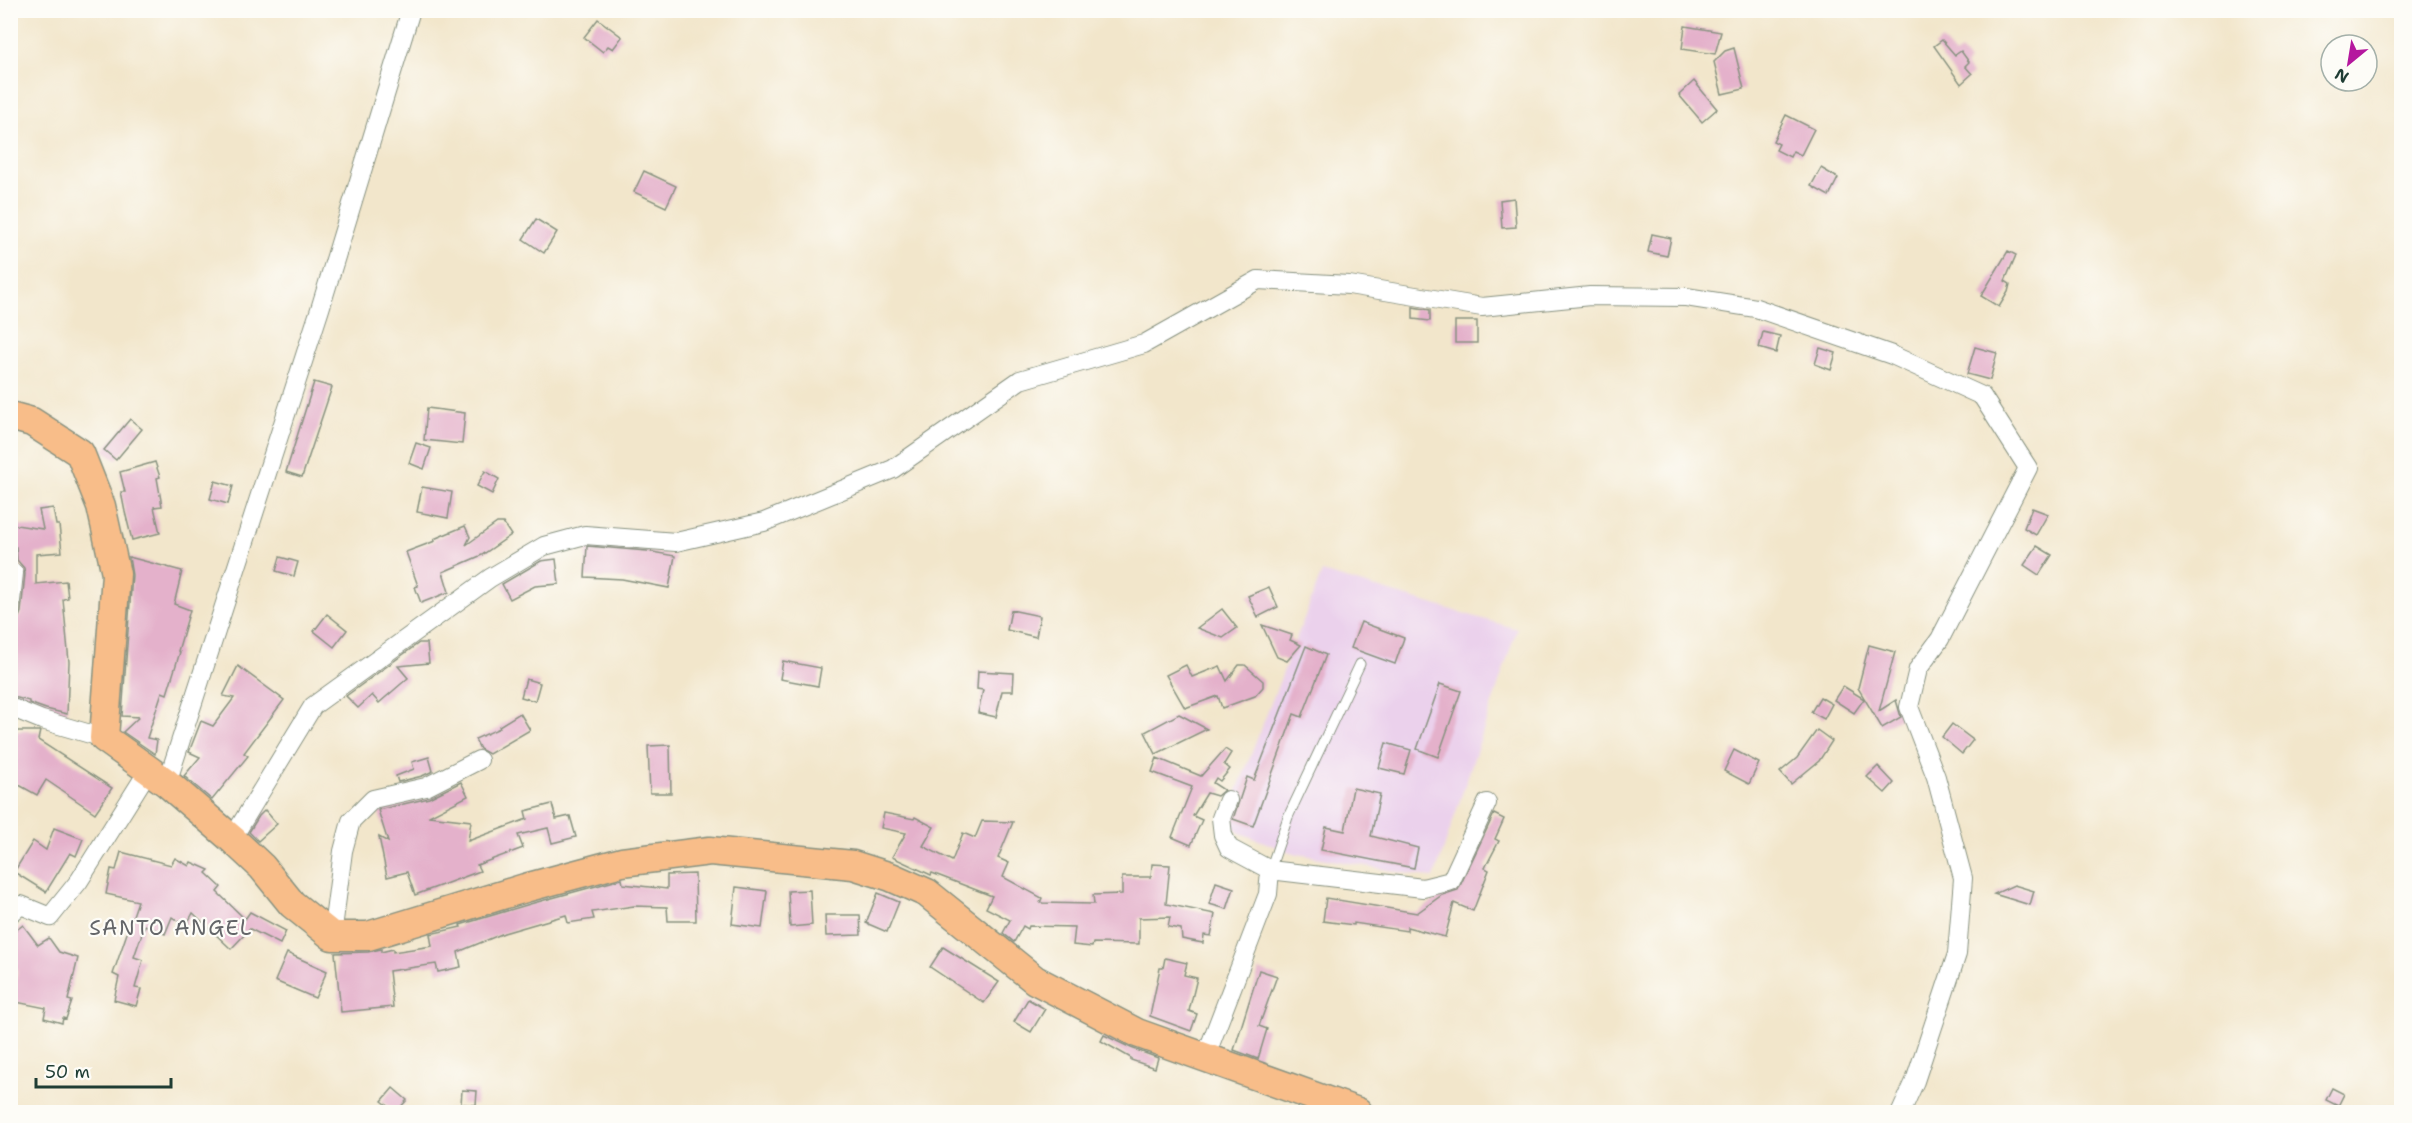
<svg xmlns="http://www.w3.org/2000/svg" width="2412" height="1123" font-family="'Shantell Sans',sans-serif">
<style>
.built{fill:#ebd1ec}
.building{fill:#e4b1cb}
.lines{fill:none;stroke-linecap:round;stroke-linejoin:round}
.lane-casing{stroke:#889280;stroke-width:11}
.street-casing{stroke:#889280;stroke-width:20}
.primary-casing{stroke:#889280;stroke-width:31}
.lane{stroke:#fff;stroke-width:9}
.street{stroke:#fff;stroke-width:18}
.primary{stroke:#f8bd89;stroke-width:28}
.labels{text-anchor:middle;stroke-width:4.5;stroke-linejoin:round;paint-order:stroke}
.quarter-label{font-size:21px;letter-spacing:1.5px;fill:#646669;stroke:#fdfcf7}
</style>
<rect width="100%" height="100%" fill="#fdfcf7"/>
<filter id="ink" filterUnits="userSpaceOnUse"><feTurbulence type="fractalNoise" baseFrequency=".0167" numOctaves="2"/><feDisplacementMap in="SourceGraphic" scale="12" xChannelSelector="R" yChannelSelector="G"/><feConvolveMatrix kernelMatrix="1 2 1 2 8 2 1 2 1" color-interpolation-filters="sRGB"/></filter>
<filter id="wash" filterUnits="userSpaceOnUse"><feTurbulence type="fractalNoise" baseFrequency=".008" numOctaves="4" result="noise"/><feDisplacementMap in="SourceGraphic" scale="24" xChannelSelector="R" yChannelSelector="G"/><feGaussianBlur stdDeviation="1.35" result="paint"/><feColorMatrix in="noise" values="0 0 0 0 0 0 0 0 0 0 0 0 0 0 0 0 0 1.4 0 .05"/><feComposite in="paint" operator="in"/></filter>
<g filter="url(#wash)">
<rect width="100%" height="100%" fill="#f2e6cb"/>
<!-- built -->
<polygon class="built" points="1322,572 1517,629 1434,878 1292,853 1238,832 1226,819"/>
<g id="blocks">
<!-- building -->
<g class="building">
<polygon points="598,19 622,37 613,49 608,46 603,52 584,37"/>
<polygon points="1685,26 1721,32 1715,54 1682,49"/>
<polygon points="1942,40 1955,55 1961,51 1969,62 1965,66 1972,74 1961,84 1934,46"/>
<polygon points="1734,48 1744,89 1722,94 1714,62 1725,51"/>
<polygon points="1694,81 1717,109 1702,122 1679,95"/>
<polygon points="1786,115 1814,129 1801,155 1793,151 1790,157 1776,150 1779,144 1773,141"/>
<polygon points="1821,168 1838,178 1829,196 1811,186"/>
<polygon points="644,171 676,186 666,207 634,192"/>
<polygon points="1514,198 1516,227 1502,228 1500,200"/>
<polygon points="536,219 557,232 544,253 523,239"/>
<polygon points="1652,234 1671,238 1667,256 1648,252"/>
<polygon points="2008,251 2016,255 2005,281 2010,284 2008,292 1999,307 1981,296"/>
<polygon points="1413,307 1430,310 1430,321 1413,319"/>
<rect x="1455" y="321" width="22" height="22"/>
<polygon points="1763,332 1780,336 1776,353 1759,348"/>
<polygon points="1975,347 1997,353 1990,380 1967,374"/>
<polygon points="1820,348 1836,353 1831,370 1815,364"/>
<polygon points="314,382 332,387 302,477 286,472"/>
<polygon points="427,408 465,413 462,444 424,440"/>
<polygon points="130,419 142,429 116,460 104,450"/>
<polygon points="416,443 431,448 424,469 409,463"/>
<polygon points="155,462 160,477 157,478 162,506 154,507 160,533 132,540 125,512 121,492 125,492 120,472"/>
<polygon points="485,471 499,479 492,494 477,486"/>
<polygon points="215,481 233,486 228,504 210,499"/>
<polygon points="422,487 452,492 448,518 417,512"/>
<polygon points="53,508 56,525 59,525 62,552 36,554 36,584 66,581 68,598 63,599 69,662 67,714 46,709 29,703 29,701 10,696 11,621 19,617 21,612 25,574 24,568 17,560 16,547 10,547 10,524 43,529 39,510"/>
<polygon points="2032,508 2048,514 2036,535 2024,528"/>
<polygon points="497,523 503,523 511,535 482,555 443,572 449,592 421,603 415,587 418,586 406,552 435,541 434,539 465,526 470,537 466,545"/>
<polygon points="587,546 647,551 675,556 669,588 622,579 585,577"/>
<polygon points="2037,546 2052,555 2039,575 2024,565"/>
<polygon points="129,557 182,571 174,604 190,610 178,651 180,652 167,694 162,692 147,738 157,740 155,754 123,732 139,717 122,716 132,575"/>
<polygon points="280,557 298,562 294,576 276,571"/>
<polygon points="556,559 559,584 535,586 510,599 502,584 541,561"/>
<polygon points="1269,587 1278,607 1258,617 1248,596"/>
<polygon points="1222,609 1237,628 1223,638 1197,628"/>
<polygon points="1011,610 1040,616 1036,637 1007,630"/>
<polygon points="327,614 347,630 334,647 314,631"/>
<polygon points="1361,622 1404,638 1395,664 1351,648"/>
<polygon points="1262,625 1292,635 1290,640 1301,645 1287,661 1277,657"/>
<polygon points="419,643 427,643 429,663 398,666 408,678 379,703 372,695 358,708 346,696"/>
<polygon points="1869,645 1895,652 1879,711 1896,700 1901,717 1882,728 1858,688"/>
<polygon points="1306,646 1326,655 1302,717 1294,714 1253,826 1233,819 1247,777 1254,780"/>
<polygon points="783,661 821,668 818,686 780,679"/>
<polygon points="1186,665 1192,677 1220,666 1227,681 1239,665 1245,665 1263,681 1263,687 1255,696 1222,708 1218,696 1185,708 1166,675"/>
<polygon points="238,666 284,700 244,753 248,756 212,800 184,776 200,757 189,752 201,721 213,726 234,698 223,696"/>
<polygon points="978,671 1014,673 1013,691 1002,691 996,717 978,713 983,690 977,689"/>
<polygon points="526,679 540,683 535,701 521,697"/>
<polygon points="1440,684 1461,691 1438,757 1417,749"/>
<polygon points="1843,686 1864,699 1854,713 1834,700"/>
<polygon points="1820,697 1832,704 1824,719 1811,712"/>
<polygon points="520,713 530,730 489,754 480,749 475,739 500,728 499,726"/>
<polygon points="1179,714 1207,729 1156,754 1145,732"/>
<polygon points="1952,724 1973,740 1962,754 1942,737"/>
<polygon points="1817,730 1832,741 1819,761 1791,784 1780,772 1797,758"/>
<polygon points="10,731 40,731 38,740 112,788 95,813 46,780 37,795 10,780"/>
<polygon points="1386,743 1411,750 1404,774 1379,768"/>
<polygon points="670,745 671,793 650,793 648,746"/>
<polygon points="1225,749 1231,753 1224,764 1230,769 1220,781 1216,778 1213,783 1224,790 1217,796 1207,793 1193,816 1202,820 1191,845 1172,837 1192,787 1152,772 1157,758 1201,776"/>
<polygon points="1734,750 1759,763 1749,784 1724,771"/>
<polygon points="429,757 433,771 422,776 398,782 396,776 414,769 412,762"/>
<polygon points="1878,766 1894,783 1885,793 1867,777"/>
<polygon points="461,782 468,796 429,816 471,821 468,841 527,819 525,811 552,804 556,819 570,816 576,837 552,843 548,828 518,835 523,848 477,865 480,871 415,895 407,872 387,877 379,837 388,842 378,810 429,798"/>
<polygon points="1353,788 1380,794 1371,836 1418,848 1414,868 1321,850 1326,827 1345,831"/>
<polygon points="265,810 277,824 258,841 249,832 259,816"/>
<polygon points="884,813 914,819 915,817 934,827 923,846 952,861 963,833 975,838 982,821 1013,822 998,858 1009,863 1003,877 1042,898 1040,903 1094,904 1093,895 1122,894 1122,877 1151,877 1152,864 1170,865 1166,904 1215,914 1211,936 1204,935 1203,943 1182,939 1181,929 1168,927 1170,917 1139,918 1139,944 1093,943 1092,947 1073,945 1075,927 1029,926 1028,929 1023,926 1014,942 1003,933 1010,920 986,908 992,896 932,873 931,875 892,857 906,833 881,828"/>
<polygon points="1494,814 1504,819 1495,839 1499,841 1485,868 1489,870 1473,911 1454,903 1445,937 1407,927 1407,931 1354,923 1354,925 1323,921 1326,898 1417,913 1442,895 1458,890"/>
<polygon points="54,828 83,839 76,856 70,853 46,892 14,872 33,841 46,850"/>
<polygon points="121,852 171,865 175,858 189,866 191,862 209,870 206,873 221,887 217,892 245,919 250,912 286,931 280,944 250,929 231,949 193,913 186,926 172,917 165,934 145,925 134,957 143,960 135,988 141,989 136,1006 114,1000 119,977 113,974 138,901 106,894 111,869 116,870"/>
<polygon points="695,874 696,921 668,921 667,907 634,906 592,912 594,919 568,923 566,915 504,933 458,952 461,967 438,972 436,964 389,971 393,1007 341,1012 335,953 368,952 381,949 381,952 393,949 393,952 432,946 430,934 461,927 460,925 530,904 622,879 623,884 667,889 667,875"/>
<polygon points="1216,882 1234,888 1227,909 1209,904"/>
<polygon points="2014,885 2034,891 2030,905 1994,894"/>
<polygon points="736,887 767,891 762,928 732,924"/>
<polygon points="810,890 812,925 790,927 788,891"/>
<polygon points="878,893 899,902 887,932 866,923"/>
<polygon points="825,915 860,915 861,935 826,936"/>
<polygon points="23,925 38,945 49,938 59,952 78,958 68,1000 72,1001 66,1019 63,1018 62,1023 44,1018 46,1008 11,1001 18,968 10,974 10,935"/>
<polygon points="943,947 999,982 984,1003 930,967"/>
<polygon points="287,953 327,971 315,998 275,981"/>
<polygon points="1165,958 1187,963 1184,975 1197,978 1189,1011 1197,1014 1191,1031 1150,1016 1160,968 1163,968"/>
<polygon points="1259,970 1277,976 1259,1026 1267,1029 1258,1059 1234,1050"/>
<polygon points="1028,999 1045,1009 1031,1032 1014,1022"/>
<polygon points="1104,1035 1131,1048 1158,1058 1155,1068 1131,1060 1131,1058 1101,1041"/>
<polygon points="393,1088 407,1100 396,1112 382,1101"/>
<polygon points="2332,1088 2344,1094 2338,1106 2326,1100"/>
<polygon points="462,1090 477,1091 476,1105 461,1104"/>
</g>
</g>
</g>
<g filter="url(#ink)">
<use href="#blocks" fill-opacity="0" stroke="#889280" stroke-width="1.5"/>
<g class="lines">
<defs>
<polyline id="lane" points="1270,870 1288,817 1360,664"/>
<g id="street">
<polyline points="10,573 14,573 10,610"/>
<polyline points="10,707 42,720 104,738"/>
<polyline points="167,783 320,309 411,10"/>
<polyline points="1228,800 1221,818 1223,835 1229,848 1270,870 1423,888 1451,881 1487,803"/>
<polyline points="232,839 313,706 490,578 544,546 585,535 676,542 764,522 893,469 1020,380 1144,344 1258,280 1349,285 1482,307 1590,296 1686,297 1756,308 1892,355 1982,396 2028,468 1940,639 1918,669 1909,707 1936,777 1963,878 1957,954 1915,1081 1901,1112"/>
<polyline points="10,914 21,905 50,917 79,881 148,771"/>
<polyline points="332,936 343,851 351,821 373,799 426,787 479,760"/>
<polyline points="1205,1058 1268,894 1270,870"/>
</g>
<polyline id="primary" points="10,416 32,422 80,453 101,506 116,574 104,738 167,783 232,839 262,867 292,904 332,936 368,936 525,888 622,862 710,851 853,865 891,877 927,893 1035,980 1137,1033 1358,1112"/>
</defs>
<!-- lane casing -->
<use href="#lane" class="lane-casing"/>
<!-- street casing -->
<use href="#street" class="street-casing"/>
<!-- primary casing -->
<use href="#primary" class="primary-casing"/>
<!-- lane -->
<use href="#lane" class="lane"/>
<!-- street -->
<use href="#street" class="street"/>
<!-- primary -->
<use href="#primary" class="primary"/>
</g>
</g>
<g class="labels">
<!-- quarter labels -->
<g class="quarter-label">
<text x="171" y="935">SANTO ANGEL</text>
</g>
</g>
<!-- margin -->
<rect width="2412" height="1123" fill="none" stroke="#fdfcf7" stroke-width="36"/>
<!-- north arrow -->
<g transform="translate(2349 63) rotate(210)"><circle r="28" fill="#fdfcf7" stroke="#a4b0a9" stroke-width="1.5"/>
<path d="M0-4.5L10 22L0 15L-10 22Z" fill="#b5179e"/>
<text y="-9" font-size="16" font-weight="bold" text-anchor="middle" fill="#1f3d34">N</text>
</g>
<!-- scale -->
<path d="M36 1078v9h135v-9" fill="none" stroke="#1f3d34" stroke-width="3"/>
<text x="45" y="1078" font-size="18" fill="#1f3d34" stroke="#fdfcf7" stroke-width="4.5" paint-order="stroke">50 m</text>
</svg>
